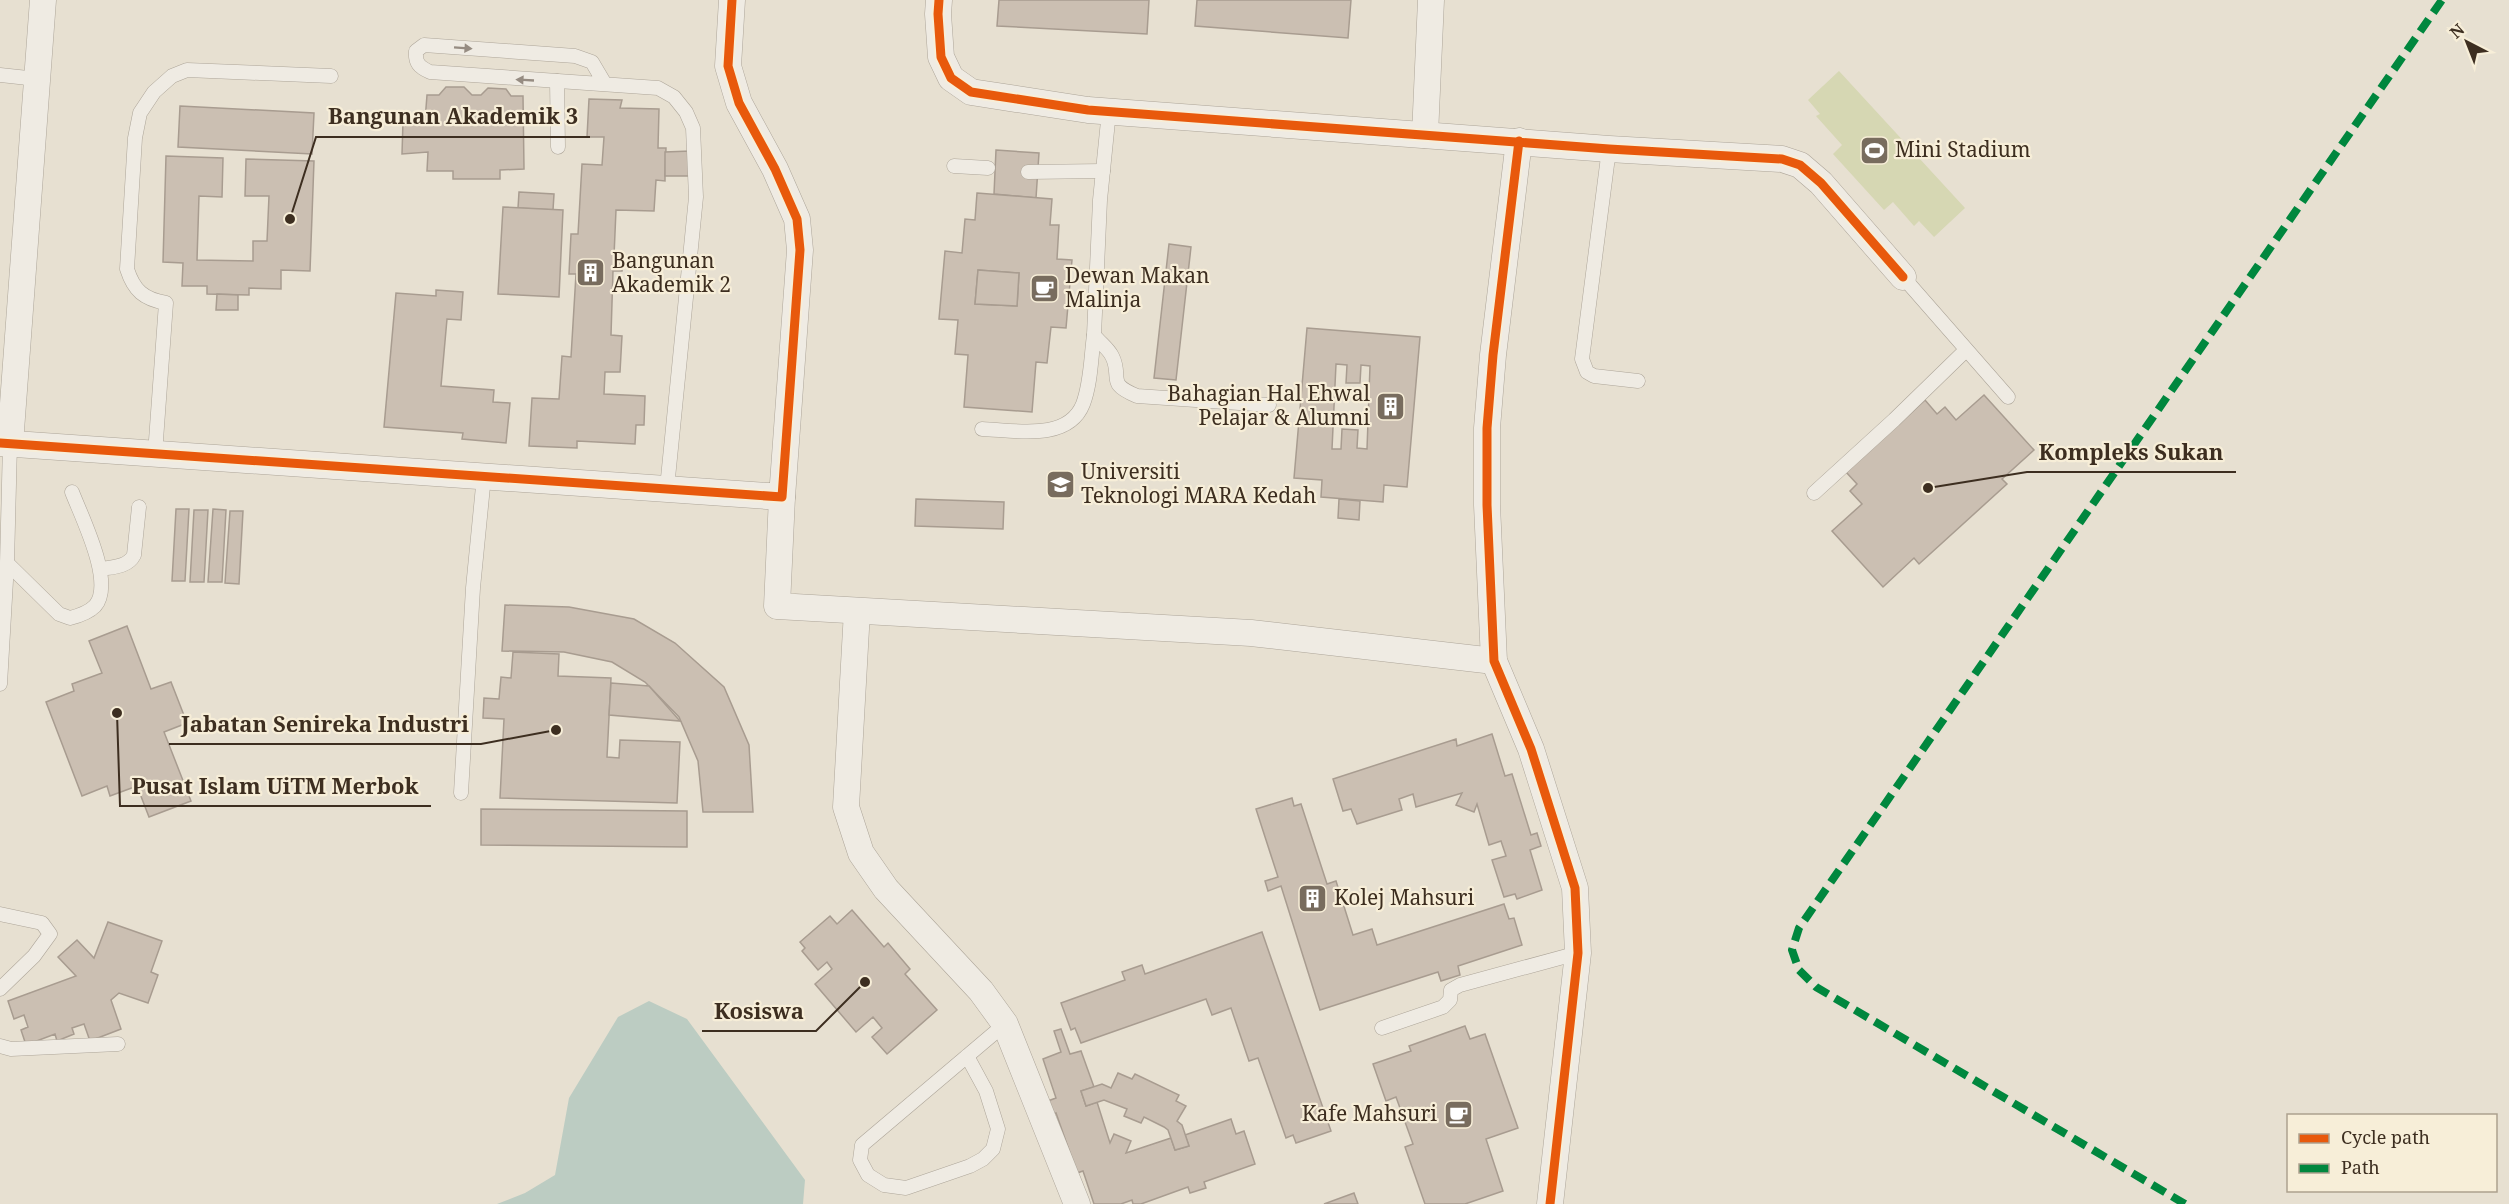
<svg xmlns="http://www.w3.org/2000/svg" width="2509" height="1204" font-family="'Noto Serif',serif">
<style>
.green{fill:#d6d7b3}
.water{fill:#bcccc2}
.building{fill:#cbbfb2;stroke:#a89c90;stroke-width:1.5;fill-rule:evenodd}
.lines{fill:none;stroke-linecap:round;stroke-linejoin:round}
.service-casing{stroke:#ada599;stroke-width:15}
.minor-casing{stroke:#ada599;stroke-width:27}
.service{stroke:#efebe3;stroke-width:14}
.minor{stroke:#efebe3;stroke-width:26}
.quiet{stroke:#00873e;stroke-width:8;stroke-dasharray:15 8;stroke-linecap:butt}
.cycleway-casing{stroke:#f7eed8;stroke-width:13}
.cycleway{stroke:#e8590c;stroke-width:9}
.oneway{fill:#968c82}
.labels{text-anchor:middle;stroke-width:4.5;stroke-linejoin:round;paint-order:stroke}
.poi-label{font-size:21px;fill:#3d2e20;stroke:#f7eed8;text-anchor:start}
.leader{fill:none;stroke:#3d2e20;stroke-width:2}
.callout-dot{fill:#3d2e20;stroke:#f7eed8;stroke-width:2}
.callout-label{font-size:22px;text-anchor:middle;font-weight:bold;fill:#3d2e20;stroke:#f7eed8;stroke-width:4.5;stroke-linejoin:round;paint-order:stroke}
</style>
<rect width="100%" height="100%" fill="#e7e0d1"/>
<!-- green -->
<polygon class="green" points="1839,71 1965,208 1934,237 1919,221 1914,226 1893,202 1884,210 1833,154 1842,145 1816,116 1820,114 1808,100"/>
<!-- water -->
<polygon class="water" points="649,1001 687,1019 805,1180 803,1204 497,1204 525,1193 555,1175 569,1098 618,1017"/>
<!-- building -->
<g class="building">
<polygon points="999,0 1149,0 1147,34 997,26"/>
<polygon points="1197,0 1351,0 1348,38 1195,26"/>
<polygon points="446,87 464,87 472,95 481,95 488,88 506,89 511,96 523,96 524,169 500,170 500,179 453,179 453,171 427,171 428,152 402,154 403,121 425,121 427,95 439,95"/>
<polygon points="589,99 622,100 620,108 659,109 658,148 666,148 665,176 665,181 656,180 654,211 616,210 614,256 623,256 622,271 613,271 611,335 622,336 620,372 605,372 604,394 645,396 644,425 636,425 635,444 577,441 577,448 529,446 532,398 559,399 562,356 571,357 576,274 569,274 571,234 578,234 582,164 602,165 604,137 587,137"/>
<polygon points="180,106 314,113 312,154 178,147"/>
<polygon points="996,150 1039,153 1036,198 994,194"/>
<polygon points="690,151 689,176 665,176 665,152"/>
<polygon points="166,156 223,158 222,197 199,196 197,260 253,261 253,241 267,241 269,196 245,196 246,159 314,161 310,271 281,270 281,289 249,288 249,295 207,294 207,286 182,286 183,263 163,262"/>
<polygon points="519,192 554,194 553,210 518,208"/>
<path d="M977,193L1052,199L1050,225H1059L1057,259L1072,260L1066,328L1051,327L1047,363L1036,362L1032,412L964,407L968,355L955,354L958,320L939,319L945,251L962,253L965,219L975,220ZM978,270L1019,273L1017,306L975,304Z"/>
<polygon points="503,207 563,210 559,297 498,294"/>
<polygon points="1169,244 1191,247 1176,380 1154,378"/>
<polygon points="978,270 1019,273 1017,306 975,304"/>
<polygon points="436,290 463,292 461,320 447,319 441,386 494,390 493,402 510,403 506,443 462,439 463,433 384,427 396,293 436,296"/>
<polygon points="217,294 238,295 238,310 216,310"/>
<path d="M1307,328L1420,337L1407,487L1384,485L1383,502L1321,497L1322,480L1294,478ZM1336,364L1347,365L1346,383H1360L1361,365L1370,366L1367,449L1357,448L1358,430L1342,429L1341,449H1332Z"/>
<polygon points="1984,395 2034,450 2002,479 2007,484 1919,564 1914,558 1883,587 1832,531 1862,504 1850,491 1857,484 1846,472 1925,400 1937,414 1945,407 1956,420"/>
<polygon points="916,499 1004,502 1003,529 915,526"/>
<polygon points="1339,499 1360,501 1359,520 1338,518"/>
<polygon points="176,509 189,509 185,581 172,581"/>
<polygon points="213,509 226,510 222,582 208,582"/>
<polygon points="194,510 208,510 204,582 190,582"/>
<polygon points="230,511 243,511 239,584 225,583"/>
<polygon points="505,605 569,607 634,619 675,643 724,687 749,745 753,812 703,812 698,761 679,717 645,682 612,662 564,652 502,651"/>
<polygon points="127,626 151,689 171,682 187,723 164,732 191,801 149,817 137,786 110,796 107,786 82,796 46,702 74,691 72,684 102,673 89,641"/>
<polygon points="513,652 559,654 558,676 611,678 607,757 619,758 620,740 680,742 677,803 500,798 504,719 483,718 484,698 499,699 501,677 511,678"/>
<polygon points="611,683 649,686 680,721 609,715"/>
<polygon points="1492,734 1505,776 1512,774 1531,835 1537,833 1541,846 1530,850 1542,890 1517,899 1515,894 1504,897 1492,860 1506,856 1501,841 1489,845 1477,804 1474,812 1456,805 1462,793 1416,807 1413,794 1399,799 1402,810 1357,824 1351,809 1343,811 1333,779 1456,739 1457,746"/>
<polygon points="1292,798 1294,806 1301,804 1327,884 1336,881 1353,935 1372,929 1377,945 1504,904 1509,919 1514,918 1522,945 1458,966 1460,975 1441,981 1438,972 1320,1010 1281,886 1268,891 1265,881 1278,877 1256,809"/>
<polygon points="481,809 687,811 687,847 481,845"/>
<polygon points="852,910 884,947 888,943 910,969 905,974 937,1010 887,1054 872,1037 882,1028 873,1017 856,1032 815,984 832,969 827,962 818,970 802,951 805,948 800,942 830,916 837,924"/>
<polygon points="108,922 162,941 151,972 158,975 148,1003 119,993 111,1000 121,1029 90,1041 84,1024 72,1028 74,1034 57,1041 55,1034 26,1045 21,1030 28,1027 24,1015 14,1019 8,1001 76,976 58,957 77,940 94,958"/>
<polygon points="1262,932 1331,1131 1296,1143 1293,1135 1286,1138 1258,1058 1249,1061 1231,1008 1212,1015 1206,999 1081,1043 1075,1028 1071,1030 1061,1003 1125,980 1122,972 1142,965 1145,974"/>
<polygon points="1465,1026 1470,1039 1485,1034 1518,1128 1486,1139 1503,1191 1465,1204 1425,1204 1405,1147 1413,1144 1396,1097 1386,1101 1373,1064 1411,1051 1409,1046"/>
<polygon points="1061,1029 1070,1054 1081,1051 1094,1087 1081,1091 1086,1106 1097,1102 1110,1143 1114,1134 1131,1141 1126,1153 1171,1138 1175,1150 1189,1146 1185,1135 1231,1119 1236,1134 1244,1131 1255,1164 1204,1182 1206,1188 1190,1193 1188,1187 1141,1204 1133,1204 1132,1200 1121,1204 1094,1204 1083,1171 1077,1173 1056,1113 1050,1115 1045,1102 1056,1098 1043,1059 1061,1052 1054,1031"/>
<polygon points="1118,1073 1132,1079 1135,1074 1179,1095 1176,1101 1186,1106 1177,1121 1182,1125 1189,1146 1175,1150 1168,1130 1164,1127 1144,1117 1141,1123 1124,1116 1127,1109 1104,1100 1086,1106 1081,1091 1102,1084 1111,1088"/>
<polygon points="1354,1193 1358,1204 1324,1204"/>
</g>
<g class="lines">
<defs>
<g id="service">
<polyline points="0,75 37,79"/>
<polyline points="557,81 558,147"/>
<path d="M605,84L592,62L575,56L424,45L416,51C415,63 419,67 430,72L658,88L674,97L686,112L693,128L696,197L667,488"/>
<path d="M1109,111L1100,200L1094,335C1099,342 1108,348 1112,356C1123,378 1105,383 1137,396L1269,405"/>
<polyline points="1609,149 1582,359 1587,372 1594,376 1638,381"/>
<polyline points="954,166 988,168"/>
<polyline points="1028,172 1103,171"/>
<polyline points="1903,277 2008,397"/>
<path d="M982,429C1014,430 1068,442 1083,404C1091,383 1091,357 1094,335"/>
<path d="M155,454L166,303C144,299 134,291 127,269L135,138L140,113L154,92L172,76L187,70L331,76"/>
<polyline points="1814,493 1894,420 1966,350"/>
<path d="M7,563L59,614L70,618C78,616 89,612 95,606C115,583 82,518 72,492"/>
<path d="M101,569C113,567 128,567 134,555L139,507"/>
<polyline points="0,684 7,563 10,444"/>
<polyline points="461,793 473,588 484,476"/>
<polyline points="0,914 42,923 50,934 34,956 0,989"/>
<polyline points="1382,1028 1443,1007 1450,1000 1451,990 1460,985 1578,953"/>
<polyline points="0,1046 11,1049 118,1044"/>
<polyline points="967,1056 986,1091 998,1129 993,1149 983,1159 970,1166 906,1188 884,1185 868,1175 860,1160 862,1145 1005,1024"/>
</g>
<g id="minor">
<polyline points="939,0 938,14 941,57 951,78 971,92 1088,110 1609,149 1782,159 1800,165 1821,183 1903,277"/>
<polyline points="1425,135 1431,0"/>
<polyline points="1519,141 1493,355 1487,428 1487,505 1494,661 1531,749 1575,888 1578,953 1550,1204"/>
<polyline points="0,443 782,497 800,250 797,219 775,169 739,103 728,66 732,0"/>
<polyline points="10,444 43,0"/>
<polyline points="782,497 777,606 1251,633 1494,661"/>
<polyline points="857,611 846,807 861,853 886,889 981,991 1005,1024 1077,1204"/>
</g>
</defs>
<!-- service casing -->
<use href="#service" class="service-casing"/>
<!-- minor casing -->
<use href="#minor" class="minor-casing"/>
<!-- service -->
<use href="#service" class="service"/>
<!-- minor -->
<use href="#minor" class="minor"/>
<!-- quiet -->
<polyline class="quiet" points="2185,1204 1816,987 1799,970 1792,950 1799,928 2442,0"/>
<defs>
<g id="cycleway">
<polyline points="939,0 938,14 941,57 951,78 971,92 1088,110 1609,149 1782,159 1800,165 1821,183 1903,277"/>
<polyline points="1519,141 1493,355 1487,428 1487,505 1494,661 1531,749 1575,888 1578,953 1550,1204"/>
<polyline points="0,443 782,497 800,250 797,219 775,169 739,103 728,66 732,0"/>
</g>
</defs>
<!-- cycleway casing -->
<use href="#cycleway" class="cycleway-casing"/>
<!-- cycleway -->
<use href="#cycleway" class="cycleway"/>
</g>
<!-- one-way arrows -->
<defs><path id="oneway-solid" d="M-6-.8H1V-3.2L6.5 0L1 3.2V.8H-6Z" transform="scale(1.5)"/></defs>
<g class="oneway">
<use href="#oneway-solid" transform="translate(463 48) rotate(4)"/>
<use href="#oneway-solid" transform="translate(525 80) rotate(-177)"/>
</g>
<!-- icons -->
<defs>
<symbol id="stadium-square" viewBox="-11 -11 22 22"><rect x="-9" y="-9" width="18" height="18" rx="4" fill="#786c5e" stroke="#f7eed8"/><path d="M0-5a6.5 5 0 1 0 0 10a6.5 5 0 1 0 0-10ZM-3.5-1.8h7v3.6h-7Z" fill="#fff"/></symbol>
<symbol id="building-square" viewBox="-11 -11 22 22"><rect x="-9" y="-9" width="18" height="18" rx="4" fill="#786c5e" stroke="#f7eed8"/><path d="M-4-6H4V6H1V3H-1V6H-4ZM-2.5-4.3h1.7v1.8h-1.7ZM.8-4.3h1.7v1.8H.8ZM-2.5-1h1.7V.8h-1.7ZM.8-1h1.7V.8H.8Z" fill="#fff"/></symbol>
<symbol id="cafe-square" viewBox="-11 -11 22 22"><rect x="-9" y="-9" width="18" height="18" rx="4" fill="#786c5e" stroke="#f7eed8"/><path d="M-5.5-4.5H6V0H3Q3 3.5 0 3.5H-2.5Q-5.5 3.5-5.5 0ZM3-3.2v2h1.7v-2ZM-6 4.5H4V6H-6Z" fill="#fff"/></symbol>
<symbol id="university-square" viewBox="-11 -11 22 22"><rect x="-9" y="-9" width="18" height="18" rx="4" fill="#786c5e" stroke="#f7eed8"/><path d="M0-5L7-2L0 1L-7-2ZM-4 1L0 2.5L4 1V4Q0 6-4 4Z" fill="#fff"/></symbol>
</defs>
<g fill-rule="evenodd">
<use href="#stadium-square" x="1858" y="134" width="33" height="33"/>
<use href="#building-square" x="574" y="256" width="33" height="33"/>
<use href="#cafe-square" x="1028" y="272" width="33" height="33"/>
<use href="#building-square" x="1374" y="390" width="33" height="33"/>
<use href="#university-square" x="1044" y="468" width="33" height="33"/>
<use href="#building-square" x="1296" y="882" width="33" height="33"/>
<use href="#cafe-square" x="1442" y="1098" width="33" height="33"/>
</g>
<g class="labels">
<!-- poi labels -->
<g class="poi-label">
<text x="1895" y="157">Mini Stadium</text>
<text x="612" y="268">Bangunan<tspan x="612" dy="24">Akademik 2</tspan></text>
<text x="1065" y="283">Dewan Makan<tspan x="1065" dy="24">Malinja</tspan></text>
<text x="1370" y="401" text-anchor="end">Bahagian Hal Ehwal<tspan x="1370" dy="24">Pelajar &amp; Alumni</tspan></text>
<text x="1081" y="479">Universiti<tspan x="1081" dy="24">Teknologi MARA Kedah</tspan></text>
<text x="1334" y="905">Kolej Mahsuri</text>
<text x="1437" y="1121" text-anchor="end">Kafe Mahsuri</text>
</g>
</g>
<!-- callouts -->
<path class="leader" d="M290 219L316 137H590M1928 488L2027 472H2236M556 730L481 744H169M117 713L120 806H431M865 982L816 1031H702"/>
<g class="callout-dot">
<circle cx="290" cy="219" r="6"/>
<circle cx="1928" cy="488" r="6"/>
<circle cx="556" cy="730" r="6"/>
<circle cx="117" cy="713" r="6"/>
<circle cx="865" cy="982" r="6"/>
</g>
<g class="callout-label">
<text x="453" y="124">Bangunan Akademik 3</text>
<text x="2131" y="460">Kompleks Sukan</text>
<text x="325" y="732">Jabatan Senireka Industri</text>
<text x="275" y="794">Pusat Islam UiTM Merbok</text>
<text x="759" y="1019">Kosiswa</text>
</g>
<!-- legend -->
<rect x="2287" y="1114" width="210" height="78" fill="#f7eed8" stroke="#ada18e" stroke-width="1.5"/>
<rect x="2299" y="1134" width="30" height="9" fill="#e8590c" stroke="#ada18e" stroke-width="1.5"/>
<text x="2341" y="1144" font-size="18" fill="#3d2e20">Cycle path</text>
<rect x="2299" y="1164" width="30" height="9" fill="#00873e" stroke="#ada18e" stroke-width="1.5"/>
<text x="2341" y="1174" font-size="18" fill="#3d2e20">Path</text>
<!-- north arrow -->
<g transform="translate(2467 42) rotate(318)" stroke="#f7eed8" stroke-width="4.5" paint-order="stroke">
<path d="M0-4.5L10 22L0 15L-10 22Z" fill="#3d2e20"/>
<text y="-9" font-size="16" font-weight="bold" text-anchor="middle" fill="#3d2e20">N</text>
</g>
</svg>
